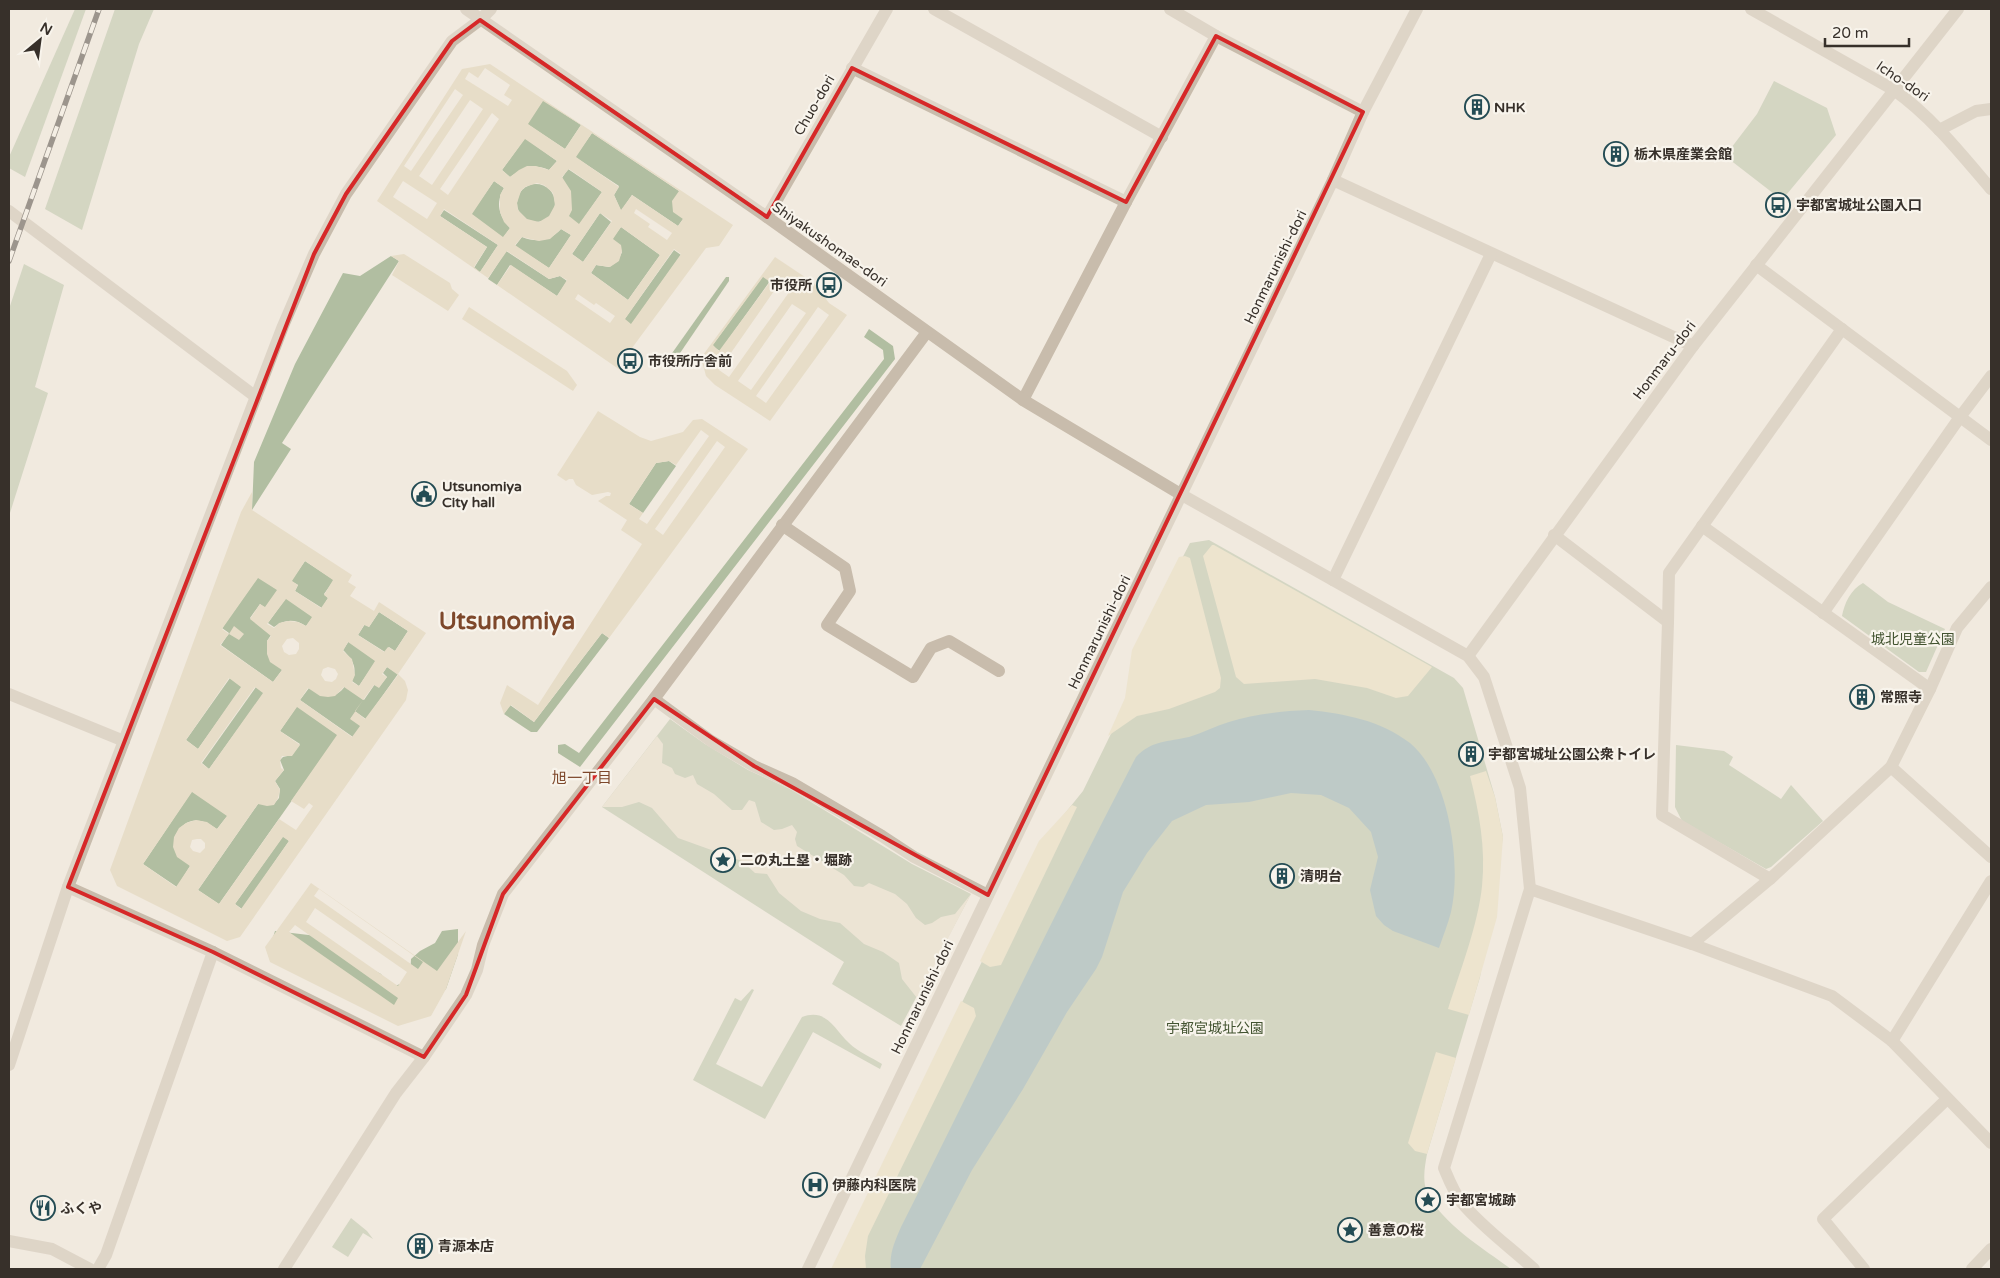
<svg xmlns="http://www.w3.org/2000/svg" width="2000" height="1278" font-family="'Varela Round','Noto Sans JP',sans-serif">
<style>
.green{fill:#b1bea1}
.sand{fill:#e8ddba}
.plaza{fill:#e7ddc8;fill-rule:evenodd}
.water{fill:#81a5ab}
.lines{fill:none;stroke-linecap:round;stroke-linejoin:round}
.minor{stroke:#c8bcac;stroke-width:12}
.tertiary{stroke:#c8bcac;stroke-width:12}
.rail-casing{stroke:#37302a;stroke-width:5.5}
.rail{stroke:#f8f4ec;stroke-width:4;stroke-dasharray:11;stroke-linecap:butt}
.marked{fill:none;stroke:#d62828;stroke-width:4;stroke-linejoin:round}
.labels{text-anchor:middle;stroke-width:4.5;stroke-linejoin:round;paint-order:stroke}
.street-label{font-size:14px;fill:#37302a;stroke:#f8f4ec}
.poi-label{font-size:14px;font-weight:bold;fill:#37302a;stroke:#f8f4ec;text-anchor:start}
.park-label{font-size:14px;fill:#425330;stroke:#f8f4ec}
.neighbourhood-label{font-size:15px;fill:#7e482b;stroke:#f8f4ec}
.town-label{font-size:24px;font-weight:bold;fill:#7e482b;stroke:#f8f4ec}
</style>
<rect width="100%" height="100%" fill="#f1eadf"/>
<!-- green -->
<g class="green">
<polygon points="75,9 86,9 25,177 9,168 9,157"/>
<polygon points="115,9 154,9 139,44 82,230 45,209"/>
<polygon points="1774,81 1827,108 1836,135 1782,200 1725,156 1757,114"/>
<polygon points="543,100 581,125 565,149 527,124"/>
<polygon points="592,133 679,191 683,219 678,226 632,195 621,211 614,195 619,186 575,157"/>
<path d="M525,138L557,161L549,170C534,163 524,168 510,177L502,170Z"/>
<polygon points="568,169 602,192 579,225 569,217 562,178"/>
<path d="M494,181L504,188C495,203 499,216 510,228L503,238L471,214Z"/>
<circle cx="536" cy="203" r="19"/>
<polygon points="444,210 498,245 480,272 474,268 487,247 440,216"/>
<polygon points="600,213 611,222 583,262 572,254"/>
<polygon points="621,227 660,255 628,300 591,273 596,265 609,267 618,261 622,252 612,239"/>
<path d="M561,229L571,235L549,268L515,246L522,237C537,243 550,241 561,229Z"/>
<polygon points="674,250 681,255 631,325 624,320"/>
<polygon points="506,251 549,279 560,276 567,281 557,296 510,265 497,285 488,279"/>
<polygon points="391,256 399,261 282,443 291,449 252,510 254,462 295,364 343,273 360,276"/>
<polygon points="24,264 64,285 35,387 48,393 9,516 9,309"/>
<polygon points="763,276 770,281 720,351 712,346"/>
<polygon points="726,277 729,277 729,281 676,359 671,360 670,356"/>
<polygon points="869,329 893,346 895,359 580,767 558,753 558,745 565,744 579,753 884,359 883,350 864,337"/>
<polygon points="669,461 676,466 643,513 629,504 656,463"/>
<path d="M1209,540L1454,678L1463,688L1495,797L1503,837L1480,977L1427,1154C1425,1165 1422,1181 1427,1192C1441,1223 1484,1249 1511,1269H832L1011,902L1041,843L1083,791L1128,699L1134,652L1190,543Z"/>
<polygon points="305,561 334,580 324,594 328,598 322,608 295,591 298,585 291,581"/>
<polygon points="258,577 278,590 265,608 260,604 250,618 271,635 267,641 282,670 273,682 221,645 229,633 222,628"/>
<path d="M1863,583L1888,602L1945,629L1926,672H1919L1842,616C1844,604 1851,589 1863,583Z"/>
<path d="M286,598L313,617L306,626C295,619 285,619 274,627L268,623Z"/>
<polygon points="379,612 408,631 395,651 389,647 385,652 358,635 365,624 369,627"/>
<polygon points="602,633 609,638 537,732 531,732 504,714 510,705 534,722"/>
<path d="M349,641L376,661L359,686L352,681C358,668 353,660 343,650Z"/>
<path d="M387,667L398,674L366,719L356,712L351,718L361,726L353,737L300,700L309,688C323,694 334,702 345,686L364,700L375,684L379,687L387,677L383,673Z"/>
<polygon points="230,678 242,687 198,749 186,740"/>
<polygon points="256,687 264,693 209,769 202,763"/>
<polygon points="297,706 338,735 219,904 198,890 258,804 274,804 279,798 280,789 275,781 284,770 280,760 283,757 292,755 300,744 280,731"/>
<polygon points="670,719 705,744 748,770 790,789 912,864 971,894 901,1026 832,984 844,962 602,807"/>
<polygon points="1676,745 1724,751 1733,757 1729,765 1781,799 1791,785 1823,821 1771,867 1766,869 1682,821 1675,807"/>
<path d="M192,791L228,815L217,829C200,817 186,816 175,836L190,866L177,887L143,864Z"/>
<polygon points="283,836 289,841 242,909 235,904"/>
<polygon points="458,929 458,954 446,989 407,1020 271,944 275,931 317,936 346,956 381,974 390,988 410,980 411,959 420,951 435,943 442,931"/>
<path d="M752,989L754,990L716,1064L762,1087L802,1017C827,1008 834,1029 849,1043C858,1052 871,1057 882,1064L880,1069L813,1032L765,1119L693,1080L735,998L741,1001Z"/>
<polygon points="351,1218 367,1231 373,1239 363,1233 348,1257 332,1247"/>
</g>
<!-- sand -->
<g class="sand">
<polygon points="1212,545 1214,545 1432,667 1408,696 1396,698 1367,688 1315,679 1244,684 1236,677 1203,556"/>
<polygon points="1185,556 1190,558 1221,678 1220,688 1215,692 1169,709 1137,716 1108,736 1125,698 1132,650 1179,557"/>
<path d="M1486,771L1495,797L1503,837L1497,917L1469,1015L1448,1009C1460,971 1478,925 1482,886C1486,848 1479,812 1470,776Z"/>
<polygon points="1072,805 1077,807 1001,965 990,967 980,961 1039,841"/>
<polygon points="961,1001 974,1008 976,1016 868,1236 865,1256 866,1269 831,1269"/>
<polygon points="1436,1052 1456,1058 1427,1154 1415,1151 1408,1143"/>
</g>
<!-- plaza -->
<g class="plaza">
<path d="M490,64L733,225L719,246L706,248L632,348L634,353L623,372L497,285L511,265L557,296L567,280L560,276L549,279L507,251L488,278L377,201L462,69ZM485,68L510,85L504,95L512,100L508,106L465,79L469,72L478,78ZM455,89L463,95L411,171L404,166ZM470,100L483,109L432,185L419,176ZM543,101L581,125L565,149L528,124ZM492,113L499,119L448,195L440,189ZM592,133L679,191L672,201L673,212L683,219L678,226L632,195L621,210L614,195L619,187L576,157ZM525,139L557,161L549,170L536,166H527L519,170L510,177L502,170ZM569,169L602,192L579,224L569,216L572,210L571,191L562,177ZM403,181L437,203L427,219L393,197ZM494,181L504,188L500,195V212L504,222L510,228L503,237L472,214ZM537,183L544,185L553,193L555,205L549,216L539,222L527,219L518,210L517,203L521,191L525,187ZM444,209L498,245L480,272L474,267L487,247L440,216ZM636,209L672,233L667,240L648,227L650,224L634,213ZM600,213L612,221L583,262L572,254ZM621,227L660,255L628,300L591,273L596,265L610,267L619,261L622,251L621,245L613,239ZM561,229L571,235L549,268L515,245L522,237L539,241L550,239ZM674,249L681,254L631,324L625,319ZM578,294L594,305L596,303L615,316L610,323L575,299Z"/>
<polygon points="404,254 450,283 452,289 459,295 448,311 392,275 399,261 391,256"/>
<path d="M775,257L814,283L829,303L847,315L770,421L715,385L706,376L702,361L703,355ZM763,277L770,282L719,351L713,345ZM781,281L792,288L729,377L719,370ZM792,304L806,313L751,390L738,381ZM818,307L829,315L766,403L756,396Z"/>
<polygon points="469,307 567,371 577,385 573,391 462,319"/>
<path d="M598,411L640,437L651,441L683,432L693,420L702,419L748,449L609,638L602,633L534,722L511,705L504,714L500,703L507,685L538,705L642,544L621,530L627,520L598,501L606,496H610L611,493L608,492L592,495L576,485L573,479H569L566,481L557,475ZM701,430L709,436L647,524L639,519L643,513L629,504L656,463L669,461L676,465ZM717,441L725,447L663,535L655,529Z"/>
<path d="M252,492V510L352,575L348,582L356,587L350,596L374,611L379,602L426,633L398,674L405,681L408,690L406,700L240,937L227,941L117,886L110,870L241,512ZM305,561L333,580L324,595L328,598L321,608L295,591L298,585L292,581ZM258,578L277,590L265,607L260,604L250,619L271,636L267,641V654L270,662L282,670L273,682L220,645L229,634L239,640L244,634L234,626L229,634L222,629ZM286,599L312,617L306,626L298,622L288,621L279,623L274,628L267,624ZM379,612L408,631L395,651L388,647L384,652L358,635L364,625L369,627ZM293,638L299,643V649L296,654L289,655L284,652L282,646L287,639ZM348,642L375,661L359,686L352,682L355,675L352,659L343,651ZM328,667L335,669L338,674L336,679L332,682L325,681L321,675L323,669ZM387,667L398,675L365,719L355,711L374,685L379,688L387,677L382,674ZM229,678L241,687L198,749L186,740ZM255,687L263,693L209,769L201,763ZM344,687L363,700L350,719L360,726L352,737L300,700L308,688L320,696L328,697L335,696ZM297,707L337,735L291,801L304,809L309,803L313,806L296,830L279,819L219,904L198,890L258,804L267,806L274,805L278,798L280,790L275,781L284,770L281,768L280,761L282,756H292L300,745L280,731ZM192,792L227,816L217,829L207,822L196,820L186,823L179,828L174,837L173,847L177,857L190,866L176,887L143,864ZM283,837L289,841L241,909L235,904ZM197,839H201L205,843V848L200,853L193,851L190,847L192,840Z"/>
<polygon points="657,736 663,744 662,763 672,768 675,774 685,778 693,775 697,784 714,794 732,810 742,810 749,800 755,802 761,822 774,830 782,829 792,825 797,832 795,839 797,846 844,875 854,886 863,887 869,883 895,894 907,904 916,918 925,925 932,923 941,917 955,914 971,894 917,998 902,979 899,963 883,952 864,944 840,923 820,919 801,911 779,893 767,874 755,873 742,861 678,838 652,808 639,802 622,807 602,807"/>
<path d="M311,883L437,971L466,931L446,989L431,1016L398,1026L270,962L265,947ZM319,889L423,962L418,969L314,896ZM315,908L407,972L398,986L306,922ZM295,925L398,998L394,1005L289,932Z"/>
</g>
<!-- water -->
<path class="water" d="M1309,710C1345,714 1380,720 1410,743C1449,775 1462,865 1451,912C1448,924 1443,936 1439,948L1393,931L1384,925L1376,916L1370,890L1378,857L1371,832L1349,808L1321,795L1291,793L1249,802L1206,805L1172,821L1147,853L1123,892L1102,957L1096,969L1067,1012L1023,1089L972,1170L920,1269H891C889,1254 895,1241 901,1227C980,1071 1055,912 1136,757C1152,740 1168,742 1189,737C1203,733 1215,726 1229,722C1255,714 1282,711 1309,710Z"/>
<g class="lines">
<!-- minor -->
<g class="minor">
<polyline points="934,9 1162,137"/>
<polyline points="1170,9 1216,36 1363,112"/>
<polyline points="852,68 1126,202"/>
<polyline points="1939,130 1976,111 1991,109"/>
<polyline points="1333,180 1693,346"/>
<polyline points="9,211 256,397"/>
<polyline points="1756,265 1991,440"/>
<polyline points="1023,400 1126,202 1216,36"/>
<polyline points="782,525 845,568 850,591 827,625 913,677 931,648 949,641 999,671"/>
<polyline points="1554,535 1668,622 1662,815 1770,879"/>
<polyline points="1333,580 1491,254"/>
<polyline points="1823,613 1960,417 1991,376"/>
<polyline points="1668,622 1669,573 1842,329"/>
<polyline points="1930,689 1957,628 1991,587"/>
<polyline points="9,694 124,741"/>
<polyline points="654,699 711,741 754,766 792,783 882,836 914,857 988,895"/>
<polyline points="1891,767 1991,857"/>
<polyline points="68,887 213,952 424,1057"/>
<polyline points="1530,889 1692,944 1832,996 1892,1041 1991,1143"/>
<polyline points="1692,944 1770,879 1891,767 1930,689 1702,526"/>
<polyline points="1892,1041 1991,881"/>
<polyline points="98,1269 106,1255 213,952"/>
<polyline points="1864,1269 1823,1219 1947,1099"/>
<polyline points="1972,1269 1991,1249"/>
</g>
<!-- tertiary -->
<g class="tertiary">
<path d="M466,9L767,217L1023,400L1182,495L1468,656L1484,677L1520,788L1530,889L1444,1168C1449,1180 1454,1193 1462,1203C1483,1228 1510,1247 1534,1269"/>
<path d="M1751,9L1894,90C1932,117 1961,154 1991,189"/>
<polyline points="767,217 887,9"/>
<polyline points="1468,656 1693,346 1958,9"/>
<polyline points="9,1065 68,887 283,326 314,254 346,194 452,41 480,20 491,9"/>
<polyline points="9,1241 52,1249 90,1269"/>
<polyline points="284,1269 396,1093 424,1057 466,995 477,970 483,945 503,894 654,699 927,332"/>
<polyline points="808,1269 1333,180 1363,112 1417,9"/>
</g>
<defs>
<polyline id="rail" points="9,261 99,9"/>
</defs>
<!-- rail casing -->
<use href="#rail" class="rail-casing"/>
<!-- rail -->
<use href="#rail" class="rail"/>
</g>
<!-- marked area -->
<path d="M0 0H2000V1278H0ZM480,20L767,217L852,68L1126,202L1216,36L1363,112L988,895L754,766L654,699L503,894L466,995L424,1057L213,952L68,887L314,254L346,194L452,41Z" fill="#f1eadf" fill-opacity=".55" fill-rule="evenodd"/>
<path class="marked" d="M480,20L767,217L852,68L1126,202L1216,36L1363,112L988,895L754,766L654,699L503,894L466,995L424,1057L213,952L68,887L314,254L346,194L452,41Z"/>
<!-- icons -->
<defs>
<symbol id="building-ring" viewBox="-11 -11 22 22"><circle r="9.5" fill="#f8f4ec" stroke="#244c54" stroke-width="1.5"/><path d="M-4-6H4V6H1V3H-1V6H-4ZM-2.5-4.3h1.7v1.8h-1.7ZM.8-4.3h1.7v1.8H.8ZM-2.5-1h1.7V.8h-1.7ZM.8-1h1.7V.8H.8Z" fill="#244c54"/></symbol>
<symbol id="bus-ring" viewBox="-11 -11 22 22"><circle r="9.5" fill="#f8f4ec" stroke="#244c54" stroke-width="1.5"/><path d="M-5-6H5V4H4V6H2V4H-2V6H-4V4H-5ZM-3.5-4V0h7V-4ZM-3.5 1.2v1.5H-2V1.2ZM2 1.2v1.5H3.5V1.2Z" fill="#244c54"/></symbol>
<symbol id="civic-ring" viewBox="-11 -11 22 22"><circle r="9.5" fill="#f8f4ec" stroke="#244c54" stroke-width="1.5"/><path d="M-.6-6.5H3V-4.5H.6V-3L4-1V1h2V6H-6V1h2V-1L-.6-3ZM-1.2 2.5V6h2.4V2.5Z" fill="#244c54"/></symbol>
<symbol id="sight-ring" viewBox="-11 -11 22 22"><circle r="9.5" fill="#f8f4ec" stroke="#244c54" stroke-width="1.5"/><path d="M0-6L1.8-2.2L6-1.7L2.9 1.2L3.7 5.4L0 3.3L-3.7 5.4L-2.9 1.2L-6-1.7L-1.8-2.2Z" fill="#244c54"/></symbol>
<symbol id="hospital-ring" viewBox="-11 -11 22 22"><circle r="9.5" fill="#f8f4ec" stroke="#244c54" stroke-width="1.5"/><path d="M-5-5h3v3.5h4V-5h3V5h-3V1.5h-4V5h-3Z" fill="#244c54"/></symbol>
<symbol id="restaurant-ring" viewBox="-11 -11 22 22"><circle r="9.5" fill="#f8f4ec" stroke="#244c54" stroke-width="1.5"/><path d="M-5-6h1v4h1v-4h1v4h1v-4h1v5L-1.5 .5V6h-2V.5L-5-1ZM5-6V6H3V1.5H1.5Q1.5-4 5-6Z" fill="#244c54"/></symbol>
</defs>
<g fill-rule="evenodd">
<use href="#building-ring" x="1463" y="93" width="28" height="28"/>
<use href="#building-ring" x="1602" y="140" width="28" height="28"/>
<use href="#bus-ring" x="1764" y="191" width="28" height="28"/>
<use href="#bus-ring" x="815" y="271" width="28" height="28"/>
<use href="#bus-ring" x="616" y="347" width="28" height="28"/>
<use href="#civic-ring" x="410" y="480" width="28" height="28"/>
<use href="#building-ring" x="1848" y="683" width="28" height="28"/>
<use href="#building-ring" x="1457" y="740" width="28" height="28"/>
<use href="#sight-ring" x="709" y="846" width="28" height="28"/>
<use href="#building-ring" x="1268" y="862" width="28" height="28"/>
<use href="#hospital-ring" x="801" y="1171" width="28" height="28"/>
<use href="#sight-ring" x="1414" y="1186" width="28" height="28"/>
<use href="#restaurant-ring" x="29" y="1194" width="28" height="28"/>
<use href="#sight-ring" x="1336" y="1216" width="28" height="28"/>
<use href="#building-ring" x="406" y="1232" width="28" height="28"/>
</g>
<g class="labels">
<!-- street labels -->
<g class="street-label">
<text transform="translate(1903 81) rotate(34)" y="5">Icho-dori</text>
<text transform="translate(814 105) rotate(-60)" y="5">Chuo-dori</text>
<text transform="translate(830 244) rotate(35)" y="5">Shiyakushomae-dori</text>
<text transform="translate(1275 267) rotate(-64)" y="5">Honmarunishi-dori</text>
<text transform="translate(1664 360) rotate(-53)" y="5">Honmaru-dori</text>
<text transform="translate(1099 632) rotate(-64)" y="5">Honmarunishi-dori</text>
<text transform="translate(922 997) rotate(-64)" y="5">Honmarunishi-dori</text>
</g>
<!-- poi labels -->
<g class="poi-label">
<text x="1494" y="112">NHK</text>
<text x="1634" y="159">栃木県産業会館</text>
<text x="1796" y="210">宇都宮城址公園入口</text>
<text x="812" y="290" text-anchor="end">市役所</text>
<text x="648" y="366">市役所庁舎前</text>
<text x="442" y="491">Utsunomiya<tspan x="442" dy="16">City hall</tspan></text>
<text x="1880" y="702">常照寺</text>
<text x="1488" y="759">宇都宮城址公園公衆トイレ</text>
<text x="740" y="865">二の丸土塁・堀跡</text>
<text x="1300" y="881">清明台</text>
<text x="832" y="1190">伊藤内科医院</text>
<text x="1446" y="1205">宇都宮城跡</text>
<text x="60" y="1213">ふくや</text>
<text x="1368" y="1235">善意の桜</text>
<text x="438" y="1251">青源本店</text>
</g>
<!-- park labels -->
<g class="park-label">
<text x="1913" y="644">城北児童公園</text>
<text x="1215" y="1033">宇都宮城址公園</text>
</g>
<!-- neighbourhood labels -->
<g class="neighbourhood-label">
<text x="582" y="783">旭一丁目</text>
</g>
<!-- town labels -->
<g class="town-label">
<text x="507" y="629">Utsunomiya</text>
</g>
</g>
<!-- border -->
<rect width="2000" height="1278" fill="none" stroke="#37302a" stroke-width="20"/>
<!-- north arrow -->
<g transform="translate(40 40) rotate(29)" stroke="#f8f4ec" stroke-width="4" paint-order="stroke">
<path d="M0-4L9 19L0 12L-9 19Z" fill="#37302a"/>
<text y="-8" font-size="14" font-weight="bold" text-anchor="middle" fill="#37302a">N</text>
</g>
<!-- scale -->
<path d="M1825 38v8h84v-8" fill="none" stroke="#37302a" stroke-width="2.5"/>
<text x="1832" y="38" font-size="15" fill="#37302a" stroke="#f8f4ec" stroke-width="4" paint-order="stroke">20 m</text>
</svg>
